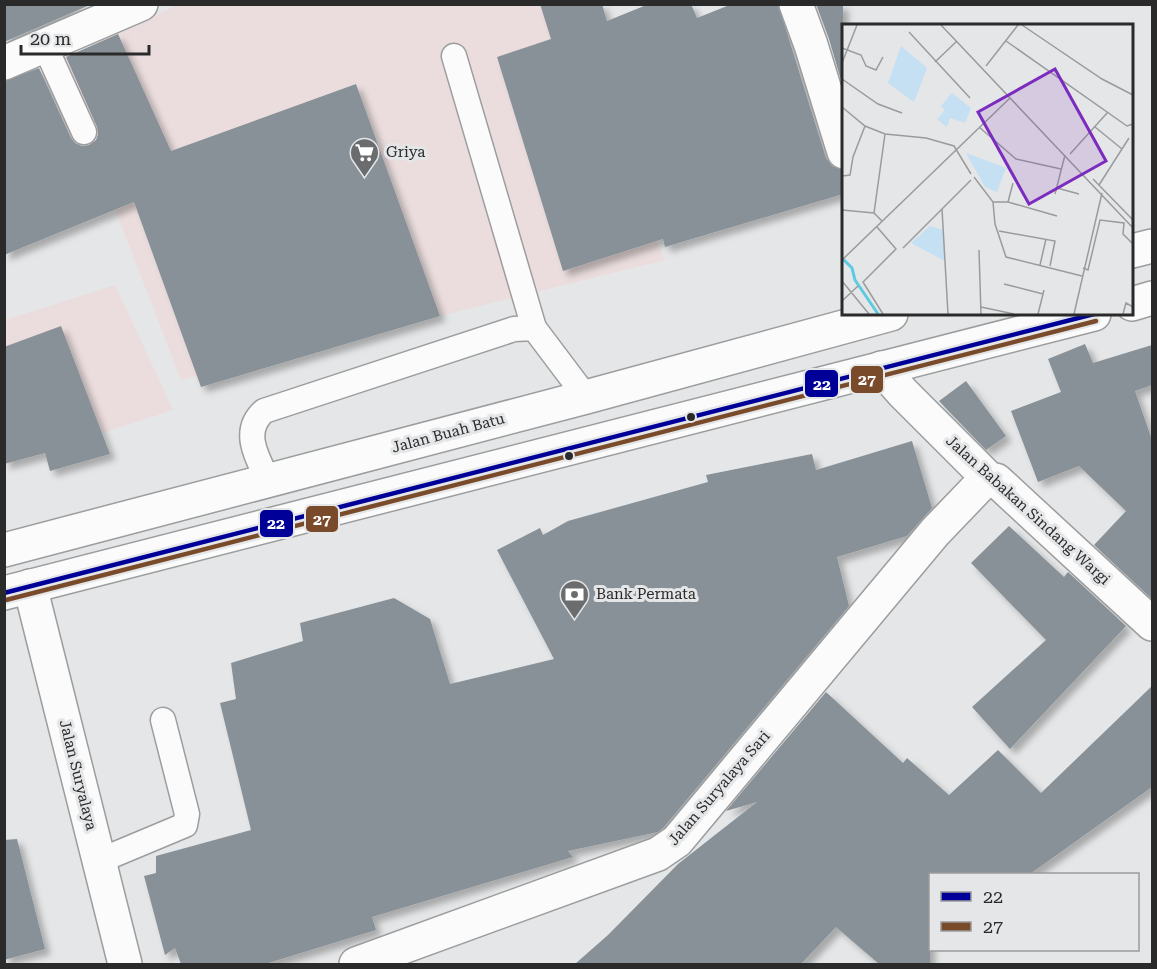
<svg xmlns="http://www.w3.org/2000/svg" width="1157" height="969" font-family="'Roboto Serif',serif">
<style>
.commercial{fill:#ebdddd}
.building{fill:#879197;filter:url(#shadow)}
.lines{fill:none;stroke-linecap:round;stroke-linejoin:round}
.service-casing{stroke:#9c9d9e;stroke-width:27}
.minor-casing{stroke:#9c9d9e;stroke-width:36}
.tertiary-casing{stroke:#9c9d9e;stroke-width:36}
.primary-casing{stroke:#9c9d9e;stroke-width:36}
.service{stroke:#fbfbfb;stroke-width:24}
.minor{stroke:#fbfbfb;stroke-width:33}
.tertiary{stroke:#fbfbfb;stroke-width:33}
.primary{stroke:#fbfbfb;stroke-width:33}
.bus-1-casing{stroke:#e4e6e8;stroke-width:9}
.bus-2-casing{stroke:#e4e6e8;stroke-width:9}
.bus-1{stroke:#009;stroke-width:4.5}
.bus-2{stroke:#7a4b2a;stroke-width:4.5}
.bus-dot{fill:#2a2a2b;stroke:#e4e6e8;stroke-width:2}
.labels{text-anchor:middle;stroke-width:6;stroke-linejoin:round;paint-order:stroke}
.poi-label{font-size:15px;fill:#2a2a2b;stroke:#e4e6e8;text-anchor:start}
.street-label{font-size:15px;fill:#2a2a2b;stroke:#e4e6e8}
.inset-river{fill:none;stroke:#5ccbe1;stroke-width:3}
.inset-road{fill:none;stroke:#9a9b9c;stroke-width:1.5}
.view{fill:#7b2cbf;fill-opacity:0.15;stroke:#7b2cbf;stroke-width:3}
.inset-edge{fill:none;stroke:#2a2a2b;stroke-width:3}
.line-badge{stroke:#e4e6e8;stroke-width:2}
.badge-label{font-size:16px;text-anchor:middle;font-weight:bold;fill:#fff}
</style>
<defs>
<filter id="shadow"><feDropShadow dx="5.5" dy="5.5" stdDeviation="3" flood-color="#0004"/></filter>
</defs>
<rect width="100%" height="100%" fill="#e5e6e7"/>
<!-- commercial -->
<g class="commercial">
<polygon points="177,5 549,5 665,260 181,380 58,61"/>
<polygon points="115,285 173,410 5,465 5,320"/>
</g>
<!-- building -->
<g class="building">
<polygon points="4,4 92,4 4,42"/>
<polygon points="540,4 602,4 607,21 649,4 691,4 697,18 732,4 778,4 826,158 832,166 843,170 843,194 665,247 663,239 563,271 497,57 551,39"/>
<polygon points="816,4 843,4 843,87 829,39"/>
<polygon points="118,34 171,151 356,84 440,316 201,387 134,202 4,255 4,81 39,68 71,138 75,143 82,146 89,145 96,140 98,134 97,127 66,57"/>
<polygon points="61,326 110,454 50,471 45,453 4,464 4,347"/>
<polygon points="1085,344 1093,363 1152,345 1152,385 1135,391 1152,440 1152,599 1094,545 1126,511 1079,466 1038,482 1011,411 1061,392 1048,359"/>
<polygon points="966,381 1006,436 986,450 939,401"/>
<polygon points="912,441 932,508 907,536 837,557 849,606 664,827 658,832 568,851 573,857 372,917 376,930 265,964 181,964 175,948 165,955 144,876 156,873 156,856 251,830 220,703 236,699 231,663 303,641 300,623 394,598 430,619 450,684 554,659 497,550 540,528 543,535 568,521 708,482 706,475 812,454 816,470"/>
<polygon points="1009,526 1064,577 1068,572 1126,626 1010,749 972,707 1046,640 971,563"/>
<polygon points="1152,686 1152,787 1030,874 930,874 930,964 879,964 836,927 801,964 575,964 608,935 678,864 757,802 726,811 826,692 903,763 907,758 949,795 998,750 1041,793"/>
<polygon points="17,839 45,949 4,960 4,840"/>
</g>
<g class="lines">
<defs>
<g id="service">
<polyline points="44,44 84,132"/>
<polyline points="454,56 534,328"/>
<path d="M268,480C257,458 241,431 264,411L514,329L534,328L586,397"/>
<polyline points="99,861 185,825 187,814 163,720"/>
</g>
<g id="minor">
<polyline points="796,4 811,45 844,152"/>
<polyline points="4,63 141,4"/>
<polyline points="881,368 903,393 989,479 996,480 1152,624"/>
<polyline points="356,964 658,854 677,841 935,532 983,482 989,479"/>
</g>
<polyline id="tertiary" points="30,586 125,964"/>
<g id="primary">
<polyline points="1132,251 1152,246"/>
<polyline points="1132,304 1152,298"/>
<polyline points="4,550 586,397 891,314"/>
<polyline points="4,593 1094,314"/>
</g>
</defs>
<!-- service casing -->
<use href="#service" class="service-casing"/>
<!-- minor casing -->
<use href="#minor" class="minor-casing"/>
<!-- tertiary casing -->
<use href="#tertiary" class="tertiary-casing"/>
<!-- primary casing -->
<use href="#primary" class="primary-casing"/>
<!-- service -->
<use href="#service" class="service"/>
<!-- minor -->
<use href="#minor" class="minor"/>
<!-- tertiary -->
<use href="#tertiary" class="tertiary"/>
<!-- primary -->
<use href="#primary" class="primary"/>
<defs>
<polyline id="bus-1" points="4,593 1094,314"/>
<polyline id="bus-2" points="6,600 1096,321"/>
</defs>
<!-- bus-1 casing -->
<use href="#bus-1" class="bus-1-casing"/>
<!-- bus-2 casing -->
<use href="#bus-2" class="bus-2-casing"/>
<!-- bus-1 -->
<use href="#bus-1" class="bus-1"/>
<!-- bus-2 -->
<use href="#bus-2" class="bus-2"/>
</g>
<!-- icons -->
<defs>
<symbol id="supermarket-pin" viewBox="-11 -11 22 30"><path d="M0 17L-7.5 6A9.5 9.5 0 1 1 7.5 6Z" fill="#6b6c6d" stroke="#e4e6e8"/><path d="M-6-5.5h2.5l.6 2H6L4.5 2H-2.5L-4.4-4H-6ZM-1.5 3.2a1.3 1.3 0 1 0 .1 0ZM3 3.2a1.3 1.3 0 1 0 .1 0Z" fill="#fff"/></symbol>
<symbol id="bank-pin" viewBox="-11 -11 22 30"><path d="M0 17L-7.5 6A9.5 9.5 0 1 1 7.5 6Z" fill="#6b6c6d" stroke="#e4e6e8"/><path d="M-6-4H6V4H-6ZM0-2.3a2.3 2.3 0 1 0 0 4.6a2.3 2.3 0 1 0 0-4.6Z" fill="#fff"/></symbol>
</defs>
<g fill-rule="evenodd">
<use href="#supermarket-pin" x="348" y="136" width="33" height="45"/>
<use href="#bank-pin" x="558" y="578" width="33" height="45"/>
</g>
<!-- markers -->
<g class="bus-dot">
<circle cx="691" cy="417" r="5"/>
<circle cx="569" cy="456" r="5"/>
</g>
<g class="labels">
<!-- poi labels -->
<g class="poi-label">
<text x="386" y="157">Griya</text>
<text x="596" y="599">Bank Permata</text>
</g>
<!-- street labels -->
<g class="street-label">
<text transform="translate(448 433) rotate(-15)" y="5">Jalan Buah Batu</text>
<text transform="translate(1028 510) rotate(42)" y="5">Jalan Babakan Sindang Wargi</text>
<text transform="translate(78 775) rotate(76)" y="5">Jalan Suryalaya</text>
<text transform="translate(719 788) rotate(-49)" y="5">Jalan Suryalaya Sari</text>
</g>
</g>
<!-- overview -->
<g transform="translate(842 24)">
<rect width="291" height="291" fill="#e5e6e7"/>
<path d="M59,22L85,44L72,78L46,59ZM110,69L129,84L123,99L108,94L105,103L95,95L103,86L99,82ZM124,129L164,144L155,168L143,163ZM88,202L101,206L103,237L69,219Z" fill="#c5dff3"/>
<path class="inset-river" d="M0,234L10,244L13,256L36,290"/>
<path class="inset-road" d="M99,1L291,204M180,1L260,55L291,71M67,8L128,74M164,17L285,102L291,100M0,24L19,31L24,42L34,46L41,33M93,38L115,17M0,39L15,1M144,42L176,1M0,55L36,80L60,89M0,83L23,102L43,110L84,114L112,122L129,150M137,103L174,135L219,145M253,103L280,125M228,130L266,88M0,152L8,151L11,133L23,102M132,153L151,178L153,200L164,233L240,252M251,155L291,196M257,161L287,114M215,164L237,170M213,170L223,131M151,178H166L215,192M166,178L171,159M100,185L106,290M0,186L32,189M40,197L32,189L43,110M35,203L54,225L21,258L41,290M157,207L213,217L208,242M61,224L129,156M137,226L139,290M0,236L168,74M198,241L204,215M241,244L246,246L258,196L282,199L281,210L291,220M0,257L27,290M162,260L201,270M0,277L16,262M139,283L172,290M196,290L202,266M232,290L260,169M281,290L284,279L291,283"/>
<path class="view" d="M213,45L264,137L187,180L136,88Z"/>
<rect width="291" height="291" class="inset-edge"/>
</g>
<g class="line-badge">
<rect x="850" y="365" width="34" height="29" rx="6" fill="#7a4b2a"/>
<rect x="804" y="369" width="35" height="29" rx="6" fill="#009"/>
<rect x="305" y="505" width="34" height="28" rx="6" fill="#7a4b2a"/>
<rect x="259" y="509" width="35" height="29" rx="6" fill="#009"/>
</g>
<g class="badge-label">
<text x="867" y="385">27</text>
<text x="822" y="390">22</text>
<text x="322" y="525">27</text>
<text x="276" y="529">22</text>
</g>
<!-- border -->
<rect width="1157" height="969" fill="none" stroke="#2a2a2b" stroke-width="12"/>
<!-- legend -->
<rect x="929" y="873" width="210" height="78" fill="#e4e6e8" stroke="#9a9b9c" stroke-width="1.5"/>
<rect x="941" y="892" width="30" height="9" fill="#000099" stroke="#9a9b9c" stroke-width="1.5"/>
<text x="983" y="903" font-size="18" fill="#2a2a2b">22</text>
<rect x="941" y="922" width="30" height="9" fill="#7a4b2a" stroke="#9a9b9c" stroke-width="1.5"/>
<text x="983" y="933" font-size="18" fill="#2a2a2b">27</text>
<!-- scale -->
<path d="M21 45v9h128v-9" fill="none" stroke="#2a2a2b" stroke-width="3"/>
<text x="30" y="45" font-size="18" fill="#2a2a2b" stroke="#e4e6e8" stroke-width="4.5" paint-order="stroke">20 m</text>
</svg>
